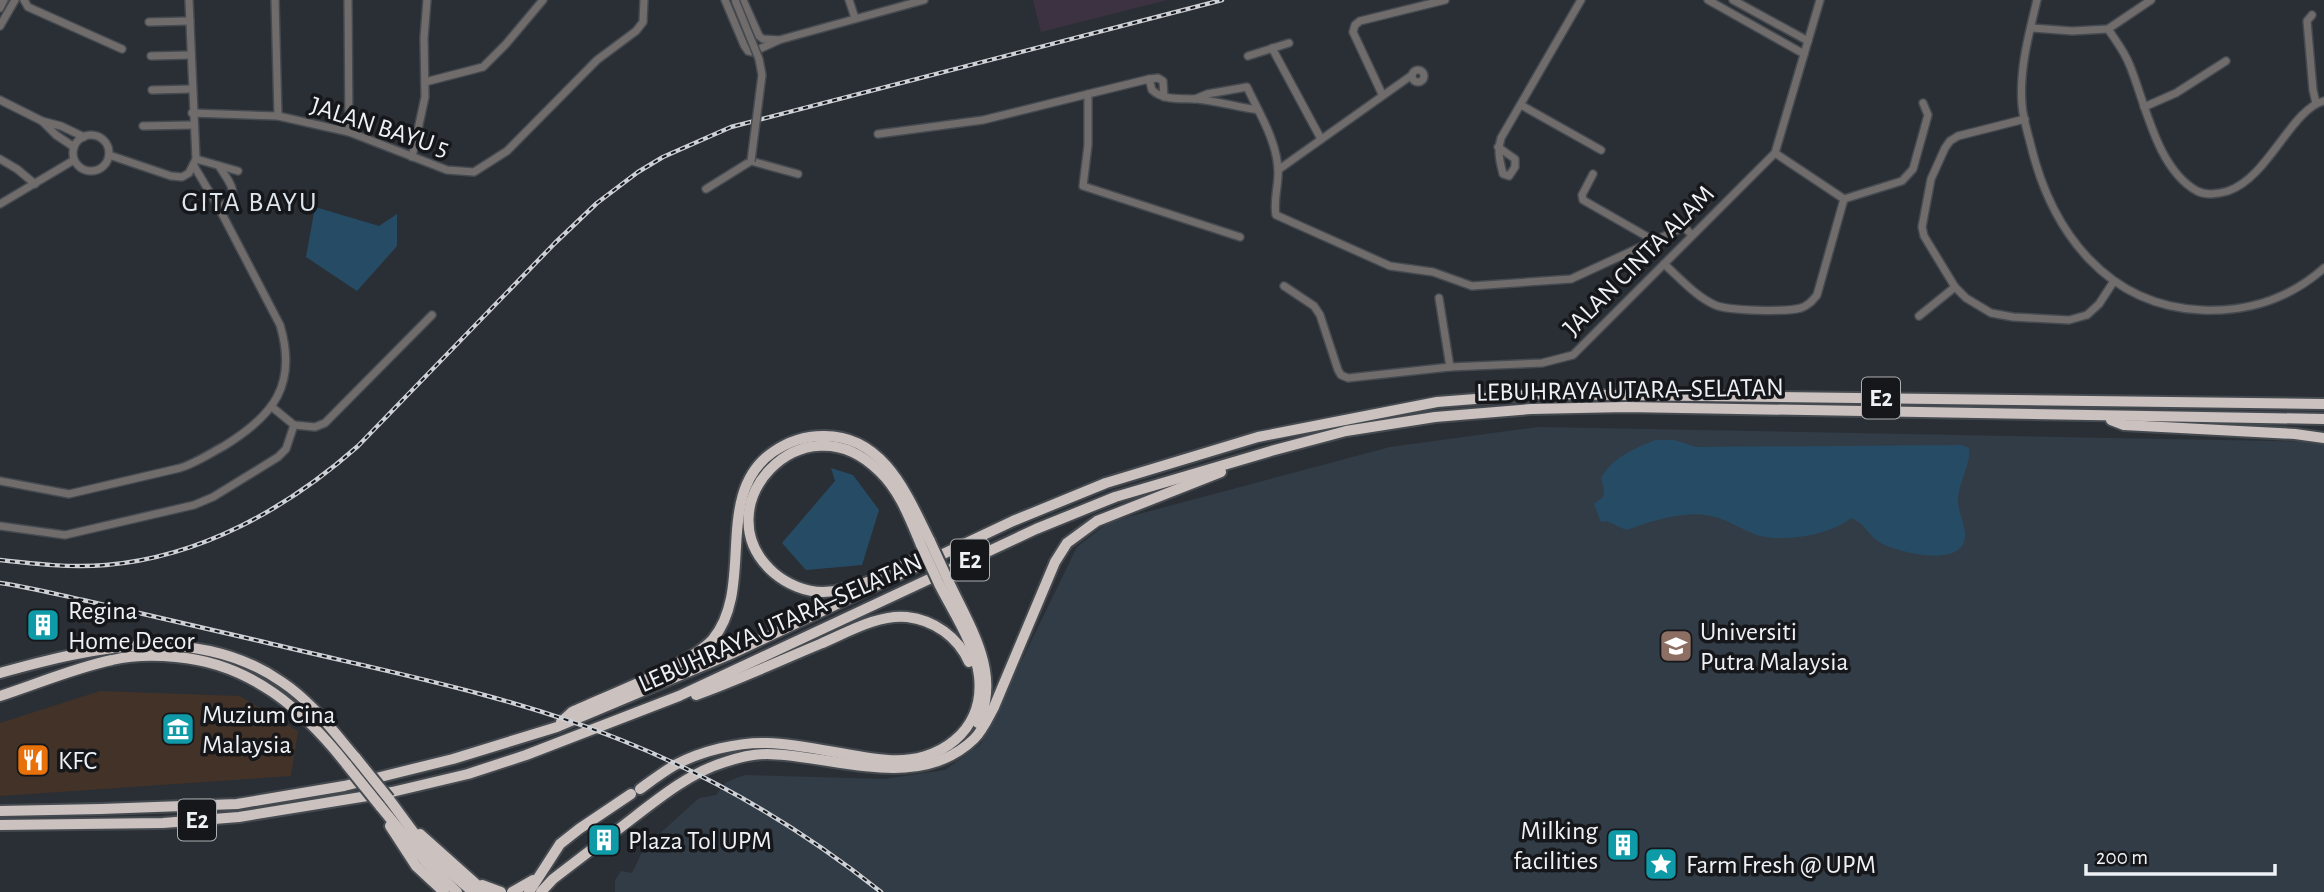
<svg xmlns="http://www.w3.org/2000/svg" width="2324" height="892" font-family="'Alegreya Sans',sans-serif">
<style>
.commercial{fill:#433228}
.industrial{fill:#3d3241}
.built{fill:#323c46}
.water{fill:#264c65}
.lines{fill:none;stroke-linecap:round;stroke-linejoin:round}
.minor-casing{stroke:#454a50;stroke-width:10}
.highway-casing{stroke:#454a50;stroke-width:14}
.minor{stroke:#706c6b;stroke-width:7}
.highway{stroke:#cbc1be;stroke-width:10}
.rail-casing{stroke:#cdd0d5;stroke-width:4.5}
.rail{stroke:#15171a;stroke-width:2;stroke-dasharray:5;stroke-linecap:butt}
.minor-bridge-casing{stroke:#454a50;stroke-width:10;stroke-linecap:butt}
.highway-bridge-casing{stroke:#454a50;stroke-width:14;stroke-linecap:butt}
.minor-bridge{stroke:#706c6b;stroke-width:7}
.highway-bridge{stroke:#cbc1be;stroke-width:10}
.labels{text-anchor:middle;stroke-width:7;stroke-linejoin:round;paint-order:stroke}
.shield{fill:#15171a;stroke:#adb0b3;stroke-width:2}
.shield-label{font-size:24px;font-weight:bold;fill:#eef1f5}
.street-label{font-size:26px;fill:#eef1f5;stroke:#15171a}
.poi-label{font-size:26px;fill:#eef1f5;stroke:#15171a;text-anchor:start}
.neighbourhood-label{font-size:28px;letter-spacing:2px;fill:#dee5ec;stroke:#15171a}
</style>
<rect width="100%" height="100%" fill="#2a2f35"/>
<!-- commercial -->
<polygon class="commercial" points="100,691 240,696 298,731 291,776 0,796 0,723"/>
<!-- industrial -->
<polygon class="industrial" points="1033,0 1167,0 1041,32"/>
<!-- built -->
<polygon class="built" points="1538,427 2324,442 2324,892 615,892 615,880 621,871 632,873 644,848 699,798 716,795 726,782 745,775 884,779 945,770 981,744 1077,547 1109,522 1390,447"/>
<!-- water -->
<g class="water">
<polygon points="315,207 379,226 397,214 397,246 357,291 306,257"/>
<path d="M1656,440H1674L1696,447L1962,445L1969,448C1971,465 1958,483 1958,500C1958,512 1966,526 1965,537C1963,569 1895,552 1879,542C1868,535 1864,522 1851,518C1831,535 1782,543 1757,535C1743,530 1724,518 1711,516C1683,510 1653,521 1626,530L1607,521L1601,522L1594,504L1603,497L1604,490L1601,478C1613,457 1635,448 1656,440Z"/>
<polygon points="831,468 853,475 879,510 862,565 806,570 782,543 835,481"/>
</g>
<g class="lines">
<defs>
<g id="minor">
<polyline points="24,0 28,7 122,49"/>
<polyline points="275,0 278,116"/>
<polyline points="348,0 349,132"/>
<polyline points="725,0 744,45 748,51 753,52 779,40 924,0"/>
<polyline points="743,0 759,36 763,39 779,40"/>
<polyline points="849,0 855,18"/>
<polyline points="1708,0 1804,54"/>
<polyline points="1733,0 1808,41"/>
<path d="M2037,0C2029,34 2019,69 2022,105C2023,119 2028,133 2031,146C2052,232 2107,306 2202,310C2248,312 2289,299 2324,268"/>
<polyline points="0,8 4,0"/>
<polyline points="2312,15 2307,21 2313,90 2316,103"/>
<polyline points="149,22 190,21"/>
<polyline points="0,26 15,0"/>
<polyline points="2031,28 2072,31 2108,29 2151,0"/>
<path d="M2108,29C2116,41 2125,52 2130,66C2146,105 2157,169 2197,191C2207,196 2218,194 2228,191C2269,177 2291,109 2324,101"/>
<polyline points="1272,48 1321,139"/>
<polyline points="151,56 191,55"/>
<polyline points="1248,56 1289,43"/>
<circle cx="1418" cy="76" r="6"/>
<polyline points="1149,79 1158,78 1163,81 1164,97"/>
<polyline points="425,82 483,67 506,44 543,0"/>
<polyline points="152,90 192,89"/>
<polyline points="1382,94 1353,32 1355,25 1360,21 1445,0"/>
<path d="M1195,99L1207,94L1247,87C1259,113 1277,141 1278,170C1279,185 1273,200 1276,215L1390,266L1433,272L1472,286L1571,279L1684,227L1692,235"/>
<polyline points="0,100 42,121 61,126 84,137"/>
<polyline points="1521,105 1601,150"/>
<polyline points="2144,107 2176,93 2226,61"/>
<polyline points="192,113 278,116 349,132 447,170 474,172 507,151 597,60 636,31 643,22 644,0"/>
<polyline points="2025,119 1958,136 1950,141 1945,148 1931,179 1922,227 1924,236 1955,287 1966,298 1991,313 2013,317 2069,320 2087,315 2099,304 2114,281"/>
<polyline points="42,121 56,135 74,147"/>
<polyline points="143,126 193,125"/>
<polyline points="878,134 983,120 1088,94"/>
<circle cx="91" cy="153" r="18"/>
<path d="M1498,147L1515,159V167L1509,176L1503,174C1500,162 1497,151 1501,138L1581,0"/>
<polyline points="109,155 171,176 182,177 189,173 196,159 189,0"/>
<polyline points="412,157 425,97 424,38 427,0"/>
<polyline points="0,159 17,169 35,184"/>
<polyline points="196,159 238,171"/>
<path d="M219,166C230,184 243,195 219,208"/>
<polyline points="1278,170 1412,75"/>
<polyline points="1593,174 1582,195 1583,200 1653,240"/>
<polyline points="706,189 751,161 798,174"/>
<polyline points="1844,199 1902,181 1913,169 1928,115 1923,103"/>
<polyline points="0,204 74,160"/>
<path d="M1240,237L1083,186L1088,145V94L1149,79L1152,90C1164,101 1181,98 1196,99C1216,101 1238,107 1258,110"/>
<path d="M1664,264C1680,278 1695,296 1715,305C1729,311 1786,312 1801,308C1809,305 1812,301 1817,295L1844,199L1775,153"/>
<polyline points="1284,286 1314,306 1320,315 1338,370 1341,375 1348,378 1450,367 1542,363 1573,355 1775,153 1820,0"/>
<polyline points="1439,298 1450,367"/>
<polyline points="1919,316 1955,287"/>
<polyline points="294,425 315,427 325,423 432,315"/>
<path d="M0,481L69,494L180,468C196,463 209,454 224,446C273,416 298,385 280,325L219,208L194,166"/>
<polyline points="0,526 65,535 194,505 213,497 278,457 286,449 294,425 272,407"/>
</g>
<g id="highway">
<polyline points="2111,420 2124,425 2295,434 2324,438"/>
<path d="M921,545C910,519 900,491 879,471C803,395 700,508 774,573C787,584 805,592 823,592C861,591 898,567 932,551"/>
<path d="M948,580C969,626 1002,673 978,723"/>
<path d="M0,673C93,647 197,623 282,682C312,702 333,731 356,758"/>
<path d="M696,695C738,680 779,661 820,644C846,633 878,614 907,617C934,620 958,637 969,662"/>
<path d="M0,696C37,684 74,668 112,660C133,655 156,655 176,657C250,663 303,709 347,765"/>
<path d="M561,722L572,712C606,696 690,665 713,639C756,586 712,494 773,452C789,441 804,436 823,436C884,435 907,495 930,541"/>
<path d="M640,789C651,781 663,772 675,765C701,751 738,742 767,743C808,744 847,757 888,760C939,764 985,731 979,676C975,644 953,612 939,584"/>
<polyline points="389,799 431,856 473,892"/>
<polyline points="380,806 425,861 457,892"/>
<polyline points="0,811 101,809 237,804 344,786 453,759 557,727 731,654 1013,521 1106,483 1258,437 1437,402 1539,394 2324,404"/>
<polyline points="0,825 163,823 239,817 392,792 468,774 526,755 679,696 1036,529 1115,497 1271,451 1346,431 1435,417 1531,409 1626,407 2324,419"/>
<polyline points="390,826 416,866 444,892"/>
<polyline points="420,834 485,892"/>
<path d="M608,837C644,811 682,775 725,762C737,758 755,754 767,754C834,755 918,793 974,739C983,730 988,718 994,707L1055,562L1067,543L1097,521L1221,472"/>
<polyline points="482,885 501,892"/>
<polyline points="512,892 533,880"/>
<polyline points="529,892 560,844 579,829 631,794"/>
<polyline points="541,892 553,879 600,843"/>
</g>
</defs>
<!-- minor casing -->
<use href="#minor" class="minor-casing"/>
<!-- highway casing -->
<use href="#highway" class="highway-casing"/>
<!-- minor -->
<use href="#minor" class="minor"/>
<!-- highway -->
<use href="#highway" class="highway"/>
<defs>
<g id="rail">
<path d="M0,560C35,564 71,568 106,565C201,557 288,508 358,446L555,243L597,203L638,172L663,157L731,127L1222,0"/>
<path d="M0,583C28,587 55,594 83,600C143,614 203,628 264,642C383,671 507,694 621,740C714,777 803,830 881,892"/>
</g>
</defs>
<!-- rail casing -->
<use href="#rail" class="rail-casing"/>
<!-- rail -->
<use href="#rail" class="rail"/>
<defs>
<polyline id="minor-bridge" points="735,0 759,59 762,75 751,161"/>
<g id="highway-bridge">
<polyline points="930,541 948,580"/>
<polyline points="921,545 939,584"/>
<polyline points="356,758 389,799"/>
<polyline points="347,765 380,806"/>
</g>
</defs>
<!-- minor-bridge casing -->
<use href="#minor-bridge" class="minor-bridge-casing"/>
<!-- highway-bridge casing -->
<use href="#highway-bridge" class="highway-bridge-casing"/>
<!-- minor-bridge -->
<use href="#minor-bridge" class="minor-bridge"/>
<!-- highway-bridge -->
<use href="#highway-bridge" class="highway-bridge"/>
</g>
<!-- icons -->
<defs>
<symbol id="building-square" viewBox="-11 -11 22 22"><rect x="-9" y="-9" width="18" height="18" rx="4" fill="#0f9aa8" stroke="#15171a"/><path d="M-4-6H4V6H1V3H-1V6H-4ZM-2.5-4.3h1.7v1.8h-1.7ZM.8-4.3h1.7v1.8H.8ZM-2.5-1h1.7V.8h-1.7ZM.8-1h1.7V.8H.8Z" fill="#fff"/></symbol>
<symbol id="university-square" viewBox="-11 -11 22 22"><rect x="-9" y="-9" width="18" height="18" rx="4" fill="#8d6e63" stroke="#15171a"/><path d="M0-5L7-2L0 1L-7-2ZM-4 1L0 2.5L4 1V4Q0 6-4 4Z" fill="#fff"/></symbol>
<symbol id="museum-square" viewBox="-11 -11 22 22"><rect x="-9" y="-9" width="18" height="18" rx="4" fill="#0f9aa8" stroke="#15171a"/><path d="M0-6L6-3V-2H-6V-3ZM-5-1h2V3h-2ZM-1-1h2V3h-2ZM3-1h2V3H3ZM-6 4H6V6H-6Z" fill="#fff"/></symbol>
<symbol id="restaurant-square" viewBox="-11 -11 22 22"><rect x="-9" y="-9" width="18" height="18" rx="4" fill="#e8710a" stroke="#15171a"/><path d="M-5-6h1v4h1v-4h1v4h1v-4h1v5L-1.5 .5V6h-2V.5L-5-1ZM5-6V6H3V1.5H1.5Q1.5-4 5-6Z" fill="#fff"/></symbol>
<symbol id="sight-square" viewBox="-11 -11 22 22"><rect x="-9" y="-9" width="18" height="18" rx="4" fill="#0f9aa8" stroke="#15171a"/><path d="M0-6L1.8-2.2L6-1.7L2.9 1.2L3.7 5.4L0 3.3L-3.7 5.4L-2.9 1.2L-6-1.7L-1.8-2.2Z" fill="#fff"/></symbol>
</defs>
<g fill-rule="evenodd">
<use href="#building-square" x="24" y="606" width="38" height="38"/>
<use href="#university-square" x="1657" y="627" width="38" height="38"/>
<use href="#museum-square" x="159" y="710" width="38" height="38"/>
<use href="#restaurant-square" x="14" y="741" width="38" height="38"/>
<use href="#building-square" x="585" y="821" width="38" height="38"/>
<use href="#building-square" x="1604" y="826" width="38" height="38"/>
<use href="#sight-square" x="1642" y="845" width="38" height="38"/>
</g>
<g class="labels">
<!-- shield labels -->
<g class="shield">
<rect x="1862" y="377.5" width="38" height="41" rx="5"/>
<rect x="951" y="539.5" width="38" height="41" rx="5"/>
<rect x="178" y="799.5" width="38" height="41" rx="5"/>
</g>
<g class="shield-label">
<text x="1881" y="406">E2</text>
<text x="970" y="568">E2</text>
<text x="197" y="828">E2</text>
</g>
<!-- street labels -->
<g class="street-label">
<text transform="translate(380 126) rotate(18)" y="9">JALAN BAYU 5</text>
<text transform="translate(1638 260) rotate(-45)" y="9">JALAN CINTA ALAM</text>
<text transform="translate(1630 389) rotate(-1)" y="9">LEBUHRAYA UTARA–SELATAN</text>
<text transform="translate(780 622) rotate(-24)" y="9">LEBUHRAYA UTARA–SELATAN</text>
</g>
<!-- poi labels -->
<g class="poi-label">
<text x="68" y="619">Regina<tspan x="68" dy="30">Home Decor</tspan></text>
<text x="1700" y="640">Universiti<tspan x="1700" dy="30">Putra Malaysia</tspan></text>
<text x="202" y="723">Muzium Cina<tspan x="202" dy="30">Malaysia</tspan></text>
<text x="58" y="769">KFC</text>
<text x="1598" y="839" text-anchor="end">Milking<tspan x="1598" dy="30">facilities</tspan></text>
<text x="628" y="849">Plaza Tol UPM</text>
<text x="1686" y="873">Farm Fresh @ UPM</text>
</g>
<!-- neighbourhood labels -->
<g class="neighbourhood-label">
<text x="250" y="211">GITA BAYU</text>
</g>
</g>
<!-- scale -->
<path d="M2086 864v10h189v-10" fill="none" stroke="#eef1f5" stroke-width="3.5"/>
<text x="2096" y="864" font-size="21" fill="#eef1f5" stroke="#15171a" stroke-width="5" paint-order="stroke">200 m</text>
</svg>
